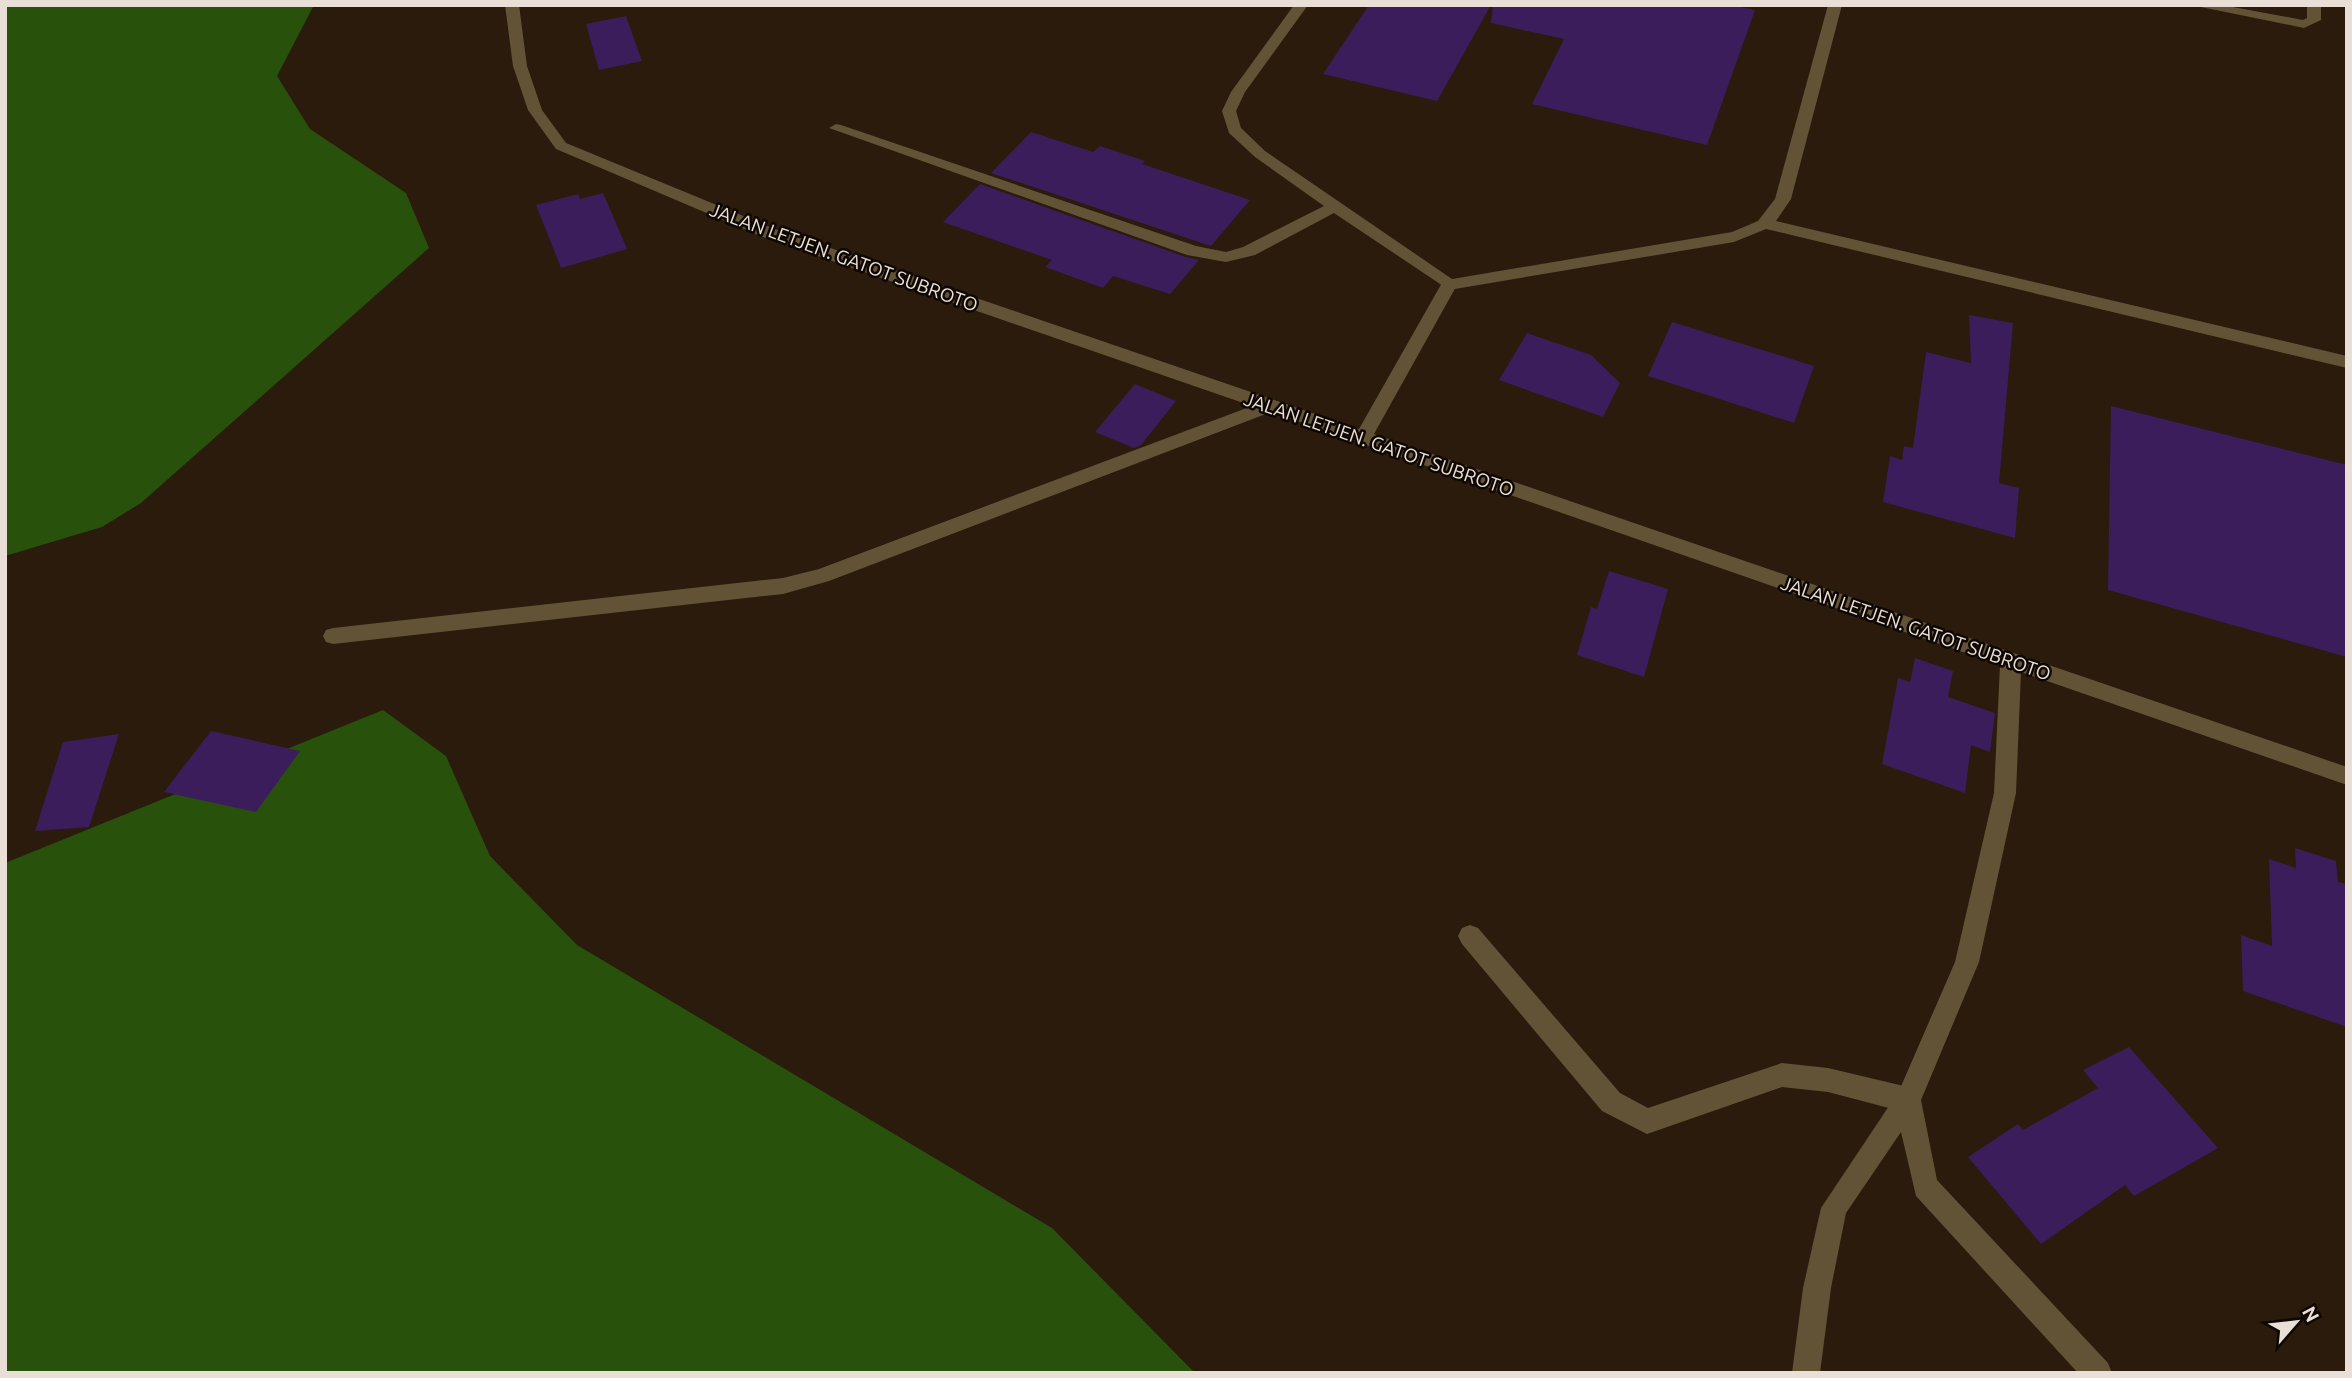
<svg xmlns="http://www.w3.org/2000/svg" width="2352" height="1378" font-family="Ubuntu,sans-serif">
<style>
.forest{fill:#28510c}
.building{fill:#3b1d5b}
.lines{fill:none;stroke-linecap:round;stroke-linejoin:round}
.lane{fill:#625336;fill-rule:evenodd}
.street{fill:#625336;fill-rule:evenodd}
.labels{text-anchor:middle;stroke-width:5;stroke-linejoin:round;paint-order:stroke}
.street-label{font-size:19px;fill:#eadfd6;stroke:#0e0703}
</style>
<rect width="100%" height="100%" fill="#2a1b0c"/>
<!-- forest -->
<g class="forest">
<polygon points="10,5 314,5 277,76 310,129 406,193 429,248 141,503 102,527 5,556 5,7"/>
<polygon points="383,710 446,756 490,856 577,945 1052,1228 1195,1373 5,1373 5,863"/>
</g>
<!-- building -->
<g class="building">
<polygon points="1369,5 1491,5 1437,101 1323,74"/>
<polygon points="1493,5 1731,5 1755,10 1707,145 1532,104 1564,39 1491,23"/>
<polygon points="626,16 642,61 599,70 586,24"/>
<polygon points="1031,132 1093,152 1100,146 1145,161 1142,164 1250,200 1211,246 991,173"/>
<polygon points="980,184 1186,257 1199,260 1170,294 1113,276 1103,288 1045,267 1052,260 943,222"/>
<polygon points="603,193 627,249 561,268 536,205 578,194 580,199"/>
<polygon points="1969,315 2013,323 1999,483 2019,488 2015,538 1883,502 1890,456 1902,460 1904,446 1913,448 1926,352 1971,363"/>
<polygon points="1672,322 1814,366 1794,423 1648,376"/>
<polygon points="1527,333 1591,355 1620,383 1603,417 1499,380"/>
<polygon points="1135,384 1176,401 1141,445 1134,448 1095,432"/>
<polygon points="2111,406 2347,465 2347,657 2108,590"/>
<polygon points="1609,571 1668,589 1644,677 1577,655 1591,607 1597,609"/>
<polygon points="1915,658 1953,671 1948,697 1995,713 1990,752 1971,745 1965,793 1882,764 1898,678 1910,682"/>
<polygon points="211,731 300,751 256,812 164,792"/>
<polygon points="119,734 89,827 35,831 63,742"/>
<polygon points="2295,848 2336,861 2338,882 2347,884 2347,1027 2243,991 2241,935 2272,946 2269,859 2296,868"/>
<polygon points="2129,1047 2218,1148 2134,1196 2125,1185 2041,1244 1968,1157 2018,1124 2023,1130 2098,1088 2083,1070"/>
</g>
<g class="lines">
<!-- lane -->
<g class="lane">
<polygon points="1294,5 1308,5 1245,92 1236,111 1241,128 1265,151 1452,279 1732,232 1758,221 1775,199 1828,5 1842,5 1791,199 1776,221 2347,356 2347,368 1766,229 1734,242 1449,290 1334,213 1255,255 1226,262 1187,255 829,128 836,124 841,125 1196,246 1226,252 1243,247 1324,206 1255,157 1229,133 1222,111 1231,92"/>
<polygon points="2191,5 2222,5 2303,20 2307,18 2307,5 2321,5 2321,20 2304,28"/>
<polygon points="1470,925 1478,928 1620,1093 1648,1108 1782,1063 1828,1068 1908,1087 1917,1091 1921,1100 1917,1109 1908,1113 1828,1092 1782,1087 1647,1134 1602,1111 1462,944 1458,936 1462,928"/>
</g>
<!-- street -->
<polygon class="street" points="505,5 519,5 527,66 542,110 566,143 775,229 1359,429 1443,281 1455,281 1457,285 1374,434 2347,767 2347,785 2021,672 2016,793 1979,962 1921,1100 1937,1180 2108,1363 2112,1373 2078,1373 1916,1196 1901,1132 1846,1213 1831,1288 1820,1373 1792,1373 1803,1288 1821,1208 1899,1091 1955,962 1994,793 2000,665 1271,412 829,581 783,594 333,644 326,642 323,636 326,630 333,628 783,578 819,569 1252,406 763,237 556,149 528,110 513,66"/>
</g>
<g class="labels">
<!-- street labels -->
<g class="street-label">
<text transform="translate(844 257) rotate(20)" y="7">JALAN LETJEN. GATOT SUBROTO</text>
<text transform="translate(1379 444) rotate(19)" y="7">JALAN LETJEN. GATOT SUBROTO</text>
<text transform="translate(1916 628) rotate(19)" y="7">JALAN LETJEN. GATOT SUBROTO</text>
</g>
</g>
<!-- border -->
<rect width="2352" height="1378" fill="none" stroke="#eadfd6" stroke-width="14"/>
<!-- north arrow -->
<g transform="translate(2296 1322) rotate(62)" stroke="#0e0703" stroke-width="5" paint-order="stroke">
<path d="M0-5L12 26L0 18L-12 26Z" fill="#eadfd6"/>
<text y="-10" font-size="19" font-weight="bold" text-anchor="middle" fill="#eadfd6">N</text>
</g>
</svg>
